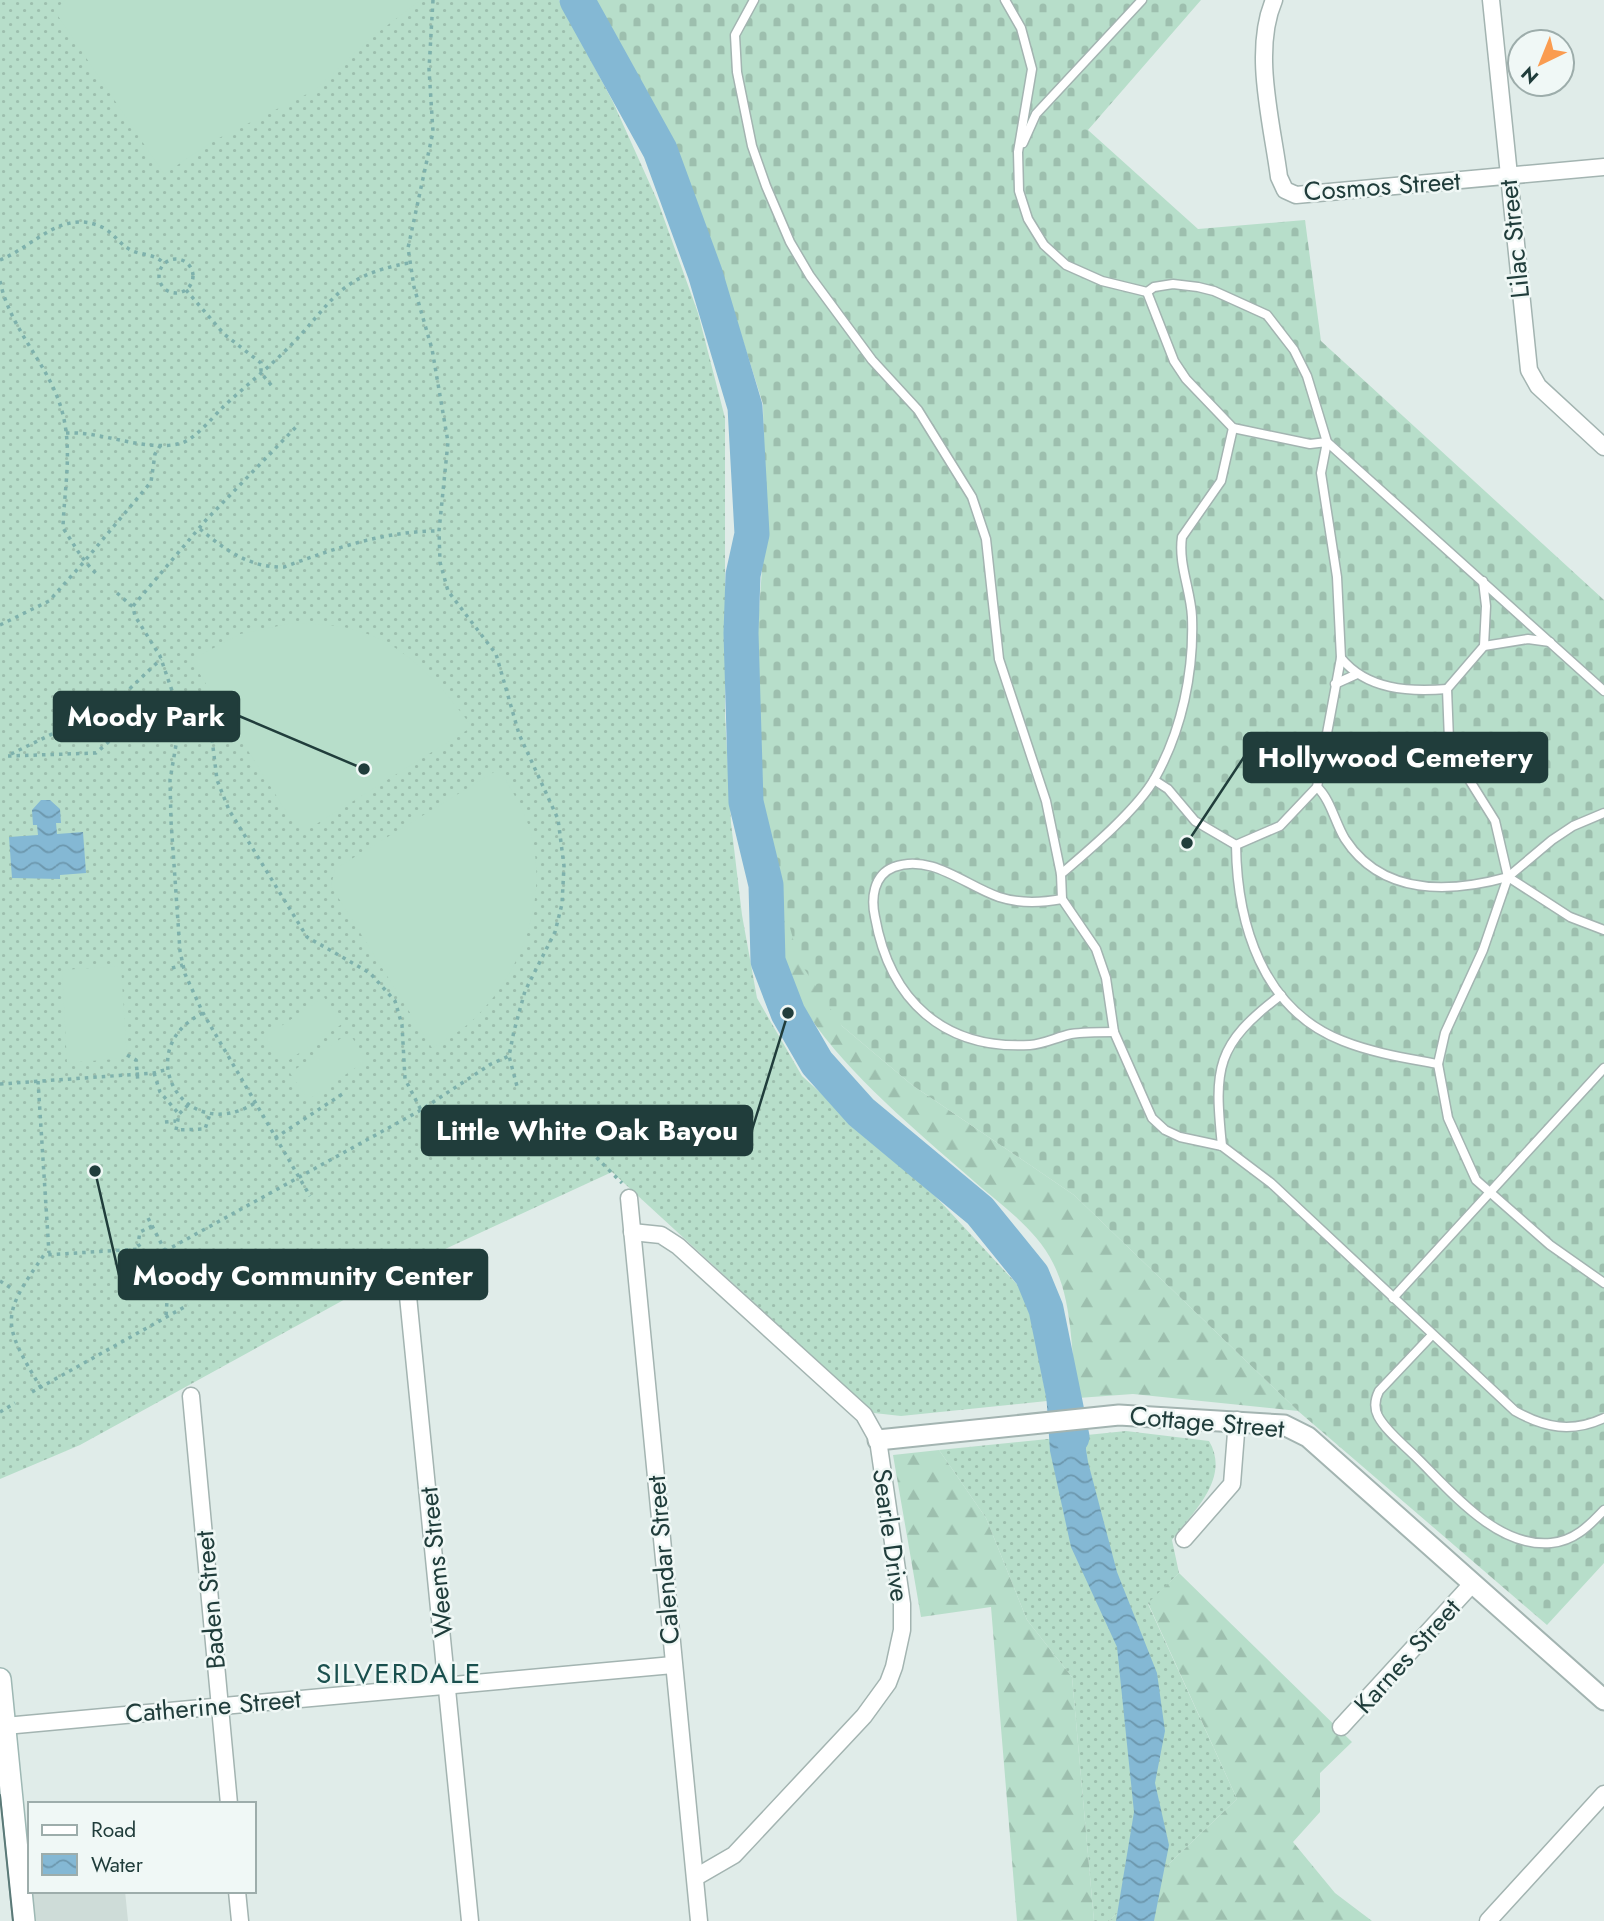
<svg xmlns="http://www.w3.org/2000/svg" width="1604" height="1921" font-family="Jost,sans-serif">
<style>
.built{fill:#cedcd8}
.grass{fill:url(#grass-dots)}
.forest{fill:url(#forest-firs)}
.cemetery{fill:url(#cemetery-stones)}
.pitch{fill:#b7deca}
.water{fill:url(#water-waves)}
.lines{fill:none;stroke-linecap:round;stroke-linejoin:round}
.river{stroke:#84b8d4;stroke-width:35}
.service-casing{stroke:#a3b4b1;stroke-width:11}
.minor-casing{stroke:#a3b4b1;stroke-width:19}
.tertiary-casing{stroke:#a3b4b1;stroke-width:23}
.secondary-casing{stroke:#9eb8b4;stroke-width:24}
.path{stroke:#7eb1ac;stroke-width:3.5;stroke-dasharray:3.5 5;stroke-linecap:butt}
.service{stroke:#fff;stroke-width:8}
.minor{stroke:#fff;stroke-width:16}
.tertiary{stroke:#fff;stroke-width:19}
.secondary{stroke:#fff;stroke-width:21}
.tram{stroke:#5a7977;stroke-width:2}
.labels{text-anchor:middle;stroke-width:5;stroke-linejoin:round;paint-order:stroke}
.street-label{font-size:26px;fill:#203d3b;stroke:#f0f8f6}
.neighbourhood-label{font-size:28px;letter-spacing:2px;fill:#1a504e;stroke:#f0f8f6}
.leader{fill:none;stroke:#203d3b;stroke-width:2.5}
.callout-dot{fill:#203d3b;stroke:#f0f8f6;stroke-width:2.5}
.callout{fill:#203d3b;stroke:#203d3b;stroke-width:2.5}
.callout-label{font-size:28px;text-anchor:middle;font-weight:bold;fill:#fff}
</style>
<defs>
<pattern id="grass-dots" width="8" height="8" patternUnits="userSpaceOnUse" patternTransform="scale(1.75)"><rect width="8" height="8" fill="#b7deca"/><path d="M2 2h.1M6 6h.1" fill="none" stroke="#9dbfae" stroke-width="1.8" stroke-linecap="round"/></pattern>
<pattern id="forest-firs" width="22" height="20" patternUnits="userSpaceOnUse" patternTransform="scale(1.75)"><rect width="22" height="20" fill="#b7deca"/><path d="M5 1l3.5 6h-7zM16 11l3.5 6h-7z" fill="#9dbfae"/></pattern>
<pattern id="cemetery-stones" width="16" height="16" patternUnits="userSpaceOnUse" patternTransform="scale(1.75)"><rect width="16" height="16" fill="#b7deca"/><path d="M2 7V4a2 2 0 0 1 4 0v3zM10 15v-3a2 2 0 0 1 4 0v3z" fill="#9dbfae"/></pattern>
<pattern id="water-waves" width="16" height="10" patternUnits="userSpaceOnUse" patternTransform="scale(1.75)"><rect width="16" height="10" fill="#84b8d4"/><path d="M0 5q4-4 8 0t8 0" fill="none" stroke="#6c97ad"/></pattern>
</defs>
<rect width="100%" height="100%" fill="#e0ece9"/>
<!-- built -->
<polygon class="built" points="30,1838 30,1891 125,1891 128,1921 33,1921 25,1839"/>
<!-- grass -->
<g class="grass">
<polygon points="0,0 559,0 613,102 658,202 698,313 725,418 725,715 731,823 742,915 757,998 802,1076 937,1198 1027,1295 1047,1401 901,1416 874,1413 612,1172 389,1275 80,1445 0,1479"/>
<path d="M1126,1431L1209,1441C1231,1478 1193,1512 1172,1540L1179,1573L1148,1604L1237,1799L1109,1921H1094L1072,1677L1027,1620L986,1518L939,1450Z"/>
</g>
<!-- forest -->
<g class="forest">
<path d="M761,803L778,883L842,1026L912,1085L1074,1195L1298,1411L1133,1394L1078,1398C1070,1353 1074,1304 1053,1263C1035,1227 997,1202 968,1176C912,1127 827,1057 794,990C770,941 768,858 761,803Z"/>
<polygon points="939,1450 986,1518 1027,1620 1072,1677 1094,1921 1017,1921 991,1607 921,1617 893,1455"/>
<polygon points="1179,1573 1352,1742 1320,1773 1320,1812 1293,1842 1335,1893 1372,1921 1109,1921 1237,1799 1148,1603"/>
</g>
<!-- cemetery -->
<polygon class="cemetery" points="591,0 1201,0 1088,130 1198,229 1305,220 1321,341 1604,600 1604,1563 1547,1625 1298,1411 1074,1195 912,1085 842,1026 799,961 778,883 761,803 757,639 765,527 763,404 725,284 682,180"/>
<!-- pitch -->
<g class="pitch">
<polygon points="66,0 421,0 373,36 315,90 215,140 164,174 54,10"/>
<path d="M293,623C311,624 330,624 348,628C404,641 440,683 472,727L310,828L294,824L191,660L240,634Z"/>
<path d="M499,769C508,784 518,800 525,816C553,885 527,967 475,1018C463,1030 446,1039 432,1048L331,886L335,869Z"/>
<polygon points="121,966 127,1058 67,1063 62,970"/>
<polygon points="324,997 342,1024 283,1064 265,1037"/>
<polygon points="349,1033 367,1060 308,1100 290,1073"/>
</g>
<!-- water -->
<g class="water">
<polygon points="41,800 50,800 60,809 61,823 56,823 57,834 83,832 86,873 60,875 60,879 12,878 9,837 38,835 37,825 33,825 32,810"/>
<polygon points="1076,1388 1088,1462 1117,1572 1157,1673 1165,1731 1155,1783 1169,1845 1154,1921 1116,1921 1134,1812 1117,1647 1071,1547 1050,1451 1046,1392"/>
</g>
<g class="lines">
<!-- river -->
<polyline class="river" points="577,0 660,150 705,273 745,407 752,534 743,575 741,633 746,802 766,885 768,961 788,1013 817,1063 861,1112 980,1211 1032,1275 1046,1309 1072,1437"/>
<defs>
<g id="service">
<path d="M754,0L735,35L737,72L752,146L766,186L790,242L810,276L872,360L918,410L972,497L986,539L999,659L1046,801L1061,874L1062,899L1096,949L1106,978L1114,1032L1152,1118L1165,1130L1180,1137L1222,1146L1271,1183L1515,1411C1545,1428 1572,1433 1604,1418"/>
<polyline points="1005,0 1021,28 1032,69 1018,152 1019,191 1028,219 1044,245 1066,265 1102,281 1147,292 1154,287 1173,284 1198,287 1214,291 1267,315 1294,350 1307,376 1327,442 1604,691"/>
<polyline points="1023,143 1036,114 1142,0"/>
<path d="M1147,292L1174,361L1186,379L1233,428L1310,444L1327,442L1321,473L1337,577L1341,658L1317,787L1280,826L1236,845C1237,923 1262,1010 1343,1041C1373,1053 1406,1058 1438,1064"/>
<polyline points="1483,581 1486,606 1484,646 1447,689 1449,740 1460,765 1495,821 1508,877"/>
<polyline points="1484,646 1528,639 1550,642"/>
<path d="M1341,658C1367,690 1409,692 1447,689"/>
<polyline points="1335,684 1357,674"/>
<polyline points="1154,780 1168,789 1195,821 1236,845"/>
<path d="M1317,787C1331,800 1335,823 1345,839C1382,896 1450,893 1508,877L1570,917L1604,930"/>
<polyline points="1604,813 1573,826 1552,840 1508,877 1483,950 1445,1033 1438,1064 1448,1118 1476,1180 1550,1245 1604,1283"/>
<path d="M1061,874C1088,851 1138,809 1155,778C1182,730 1194,672 1192,617C1191,591 1178,564 1182,537L1221,481L1233,428"/>
<path d="M1062,899C1040,903 1020,904 999,897C966,886 931,853 894,867C873,875 871,899 875,917C890,1001 944,1050 1030,1045C1044,1044 1057,1037 1071,1034C1085,1032 1100,1032 1114,1032"/>
<path d="M1222,1146C1214,1068 1215,1045 1281,995"/>
<polyline points="1393,1298 1604,1068"/>
<path d="M1432,1335L1379,1391C1375,1399 1374,1408 1378,1416C1386,1431 1403,1444 1415,1456C1450,1490 1496,1548 1551,1543C1574,1541 1589,1526 1604,1510"/>
</g>
<g id="minor">
<path d="M1274,0C1252,51 1272,123 1279,177L1285,190L1296,195L1604,167"/>
<polyline points="1491,0 1529,370 1538,386 1604,447"/>
<polyline points="629,1198 699,1921"/>
<polyline points="632,1232 661,1235 678,1246 864,1415 878,1440 902,1604 902,1630 894,1667 888,1683 864,1716 734,1855 696,1877"/>
<polyline points="407,1286 470,1921"/>
<polyline points="191,1396 229,1804"/>
<polyline points="1184,1539 1232,1484 1237,1420"/>
<polyline points="5,1726 673,1665"/>
<polyline points="1341,1727 1472,1584"/>
<polyline points="237,1891 240,1921"/>
<polyline points="1488,1921 1604,1794"/>
</g>
<polyline id="tertiary" points="878,1440 1119,1415 1284,1425 1308,1437 1604,1700"/>
<polyline id="secondary" points="0,1679 24,1921"/>
</defs>
<!-- service casing -->
<use href="#service" class="service-casing"/>
<!-- minor casing -->
<use href="#minor" class="minor-casing"/>
<!-- tertiary casing -->
<use href="#tertiary" class="tertiary-casing"/>
<!-- secondary casing -->
<use href="#secondary" class="secondary-casing"/>
<!-- path -->
<g class="path">
<polyline points="433,0 429,69 433,132 408,248 414,287 432,349 448,442 439,531 440,562 448,591 496,654 519,734 558,819 564,866 562,904 555,932 525,991 514,1031 509,1056 518,1090"/>
<circle cx="176" cy="276" r="17"/>
<path d="M0,260C35,246 63,207 104,228C114,234 120,244 129,249C140,256 156,253 164,264"/>
<path d="M0,281C10,330 49,364 62,411C73,451 64,489 63,528C75,546 83,562 99,576"/>
<polyline points="186,290 224,334 261,363 261,373 272,386"/>
<path d="M66,433C104,431 145,453 182,443C196,438 212,418 222,408C243,388 266,370 286,350C333,304 335,276 409,263"/>
<path d="M200,529C225,550 250,568 284,567C336,548 384,531 439,531"/>
<polyline points="117,593 133,607 135,616 160,656 177,705 177,739 170,780 171,821 180,951 185,974 203,1013 310,1196"/>
<polyline points="133,606 206,520 296,427"/>
<polyline points="0,625 49,601 83,563 151,482 155,454 160,446"/>
<polyline points="91,715 129,724"/>
<polyline points="11,754 91,715 122,696 161,659"/>
<polyline points="8,756 96,753 129,724 177,723 208,731 212,739 217,780 229,810 307,937 370,973 395,1001 402,1025 405,1079 421,1110"/>
<polyline points="172,968 183,965"/>
<path d="M203,1013C129,1049 183,1147 255,1103"/>
<polyline points="127,1055 136,1060 138,1083"/>
<polyline points="154,1073 160,1092 179,1114"/>
<polyline points="38,1081 49,1253"/>
<polyline points="0,1084 154,1073 168,1069"/>
<polyline points="188,1105 179,1114 176,1130 205,1129 210,1114"/>
<polyline points="545,1113 588,1149 622,1183"/>
<polyline points="165,1122 176,1121"/>
<polyline points="275,1138 344,1093"/>
<polyline points="148,1218 175,1270 168,1284 166,1317"/>
<polyline points="152,1226 140,1232 138,1244 147,1256 156,1256 421,1110 491,1064 509,1056"/>
<polyline points="0,1281 14,1290"/>
<path d="M41,1388C2,1323 0,1317 44,1255L140,1249"/>
<polyline points="32,1392 188,1305"/>
<polyline points="0,1412 15,1403"/>
</g>
<!-- service -->
<use href="#service" class="service"/>
<!-- minor -->
<use href="#minor" class="minor"/>
<!-- tertiary -->
<use href="#tertiary" class="tertiary"/>
<!-- secondary -->
<use href="#secondary" class="secondary"/>
<!-- tram -->
<polyline class="tram" points="0,1795 13,1921"/>
</g>
<g class="labels">
<!-- street labels -->
<g class="street-label">
<text transform="translate(1382 186) rotate(-4)" y="9">Cosmos Street</text>
<text transform="translate(1514 239) rotate(-96)" y="9">Lilac Street</text>
<text transform="translate(1207 1422) rotate(5)" y="9">Cottage Street</text>
<text transform="translate(891 1535) rotate(82)" y="9">Searle Drive</text>
<text transform="translate(663 1560) rotate(-95)" y="9">Calendar Street</text>
<text transform="translate(436 1562) rotate(-96)" y="9">Weems Street</text>
<text transform="translate(210 1600) rotate(-95)" y="9">Baden Street</text>
<text transform="translate(1407 1656) rotate(-48)" y="9">Karnes Street</text>
<text transform="translate(213 1706) rotate(-5)" y="9">Catherine Street</text>
</g>
<!-- neighbourhood labels -->
<g class="neighbourhood-label">
<text x="399" y="1683">SILVERDALE</text>
</g>
</g>
<!-- callouts -->
<path class="leader" d="M364 769L239 716M1187 843L1244 757M788 1013L752 1130M95 1171L119 1275"/>
<g class="callout-dot">
<circle cx="364" cy="769" r="7"/>
<circle cx="1187" cy="843" r="7"/>
<circle cx="788" cy="1013" r="7"/>
<circle cx="95" cy="1171" r="7"/>
</g>
<g class="callout">
<rect x="54" y="692" width="185" height="49" rx="7"/>
<rect x="1244" y="733" width="303" height="49" rx="7"/>
<rect x="422" y="1106" width="330" height="49" rx="7"/>
<rect x="119" y="1250" width="368" height="49" rx="7"/>
</g>
<g class="callout-label">
<text x="146" y="726">Moody Park</text>
<text x="1395" y="767">Hollywood Cemetery</text>
<text x="587" y="1140">Little White Oak Bayou</text>
<text x="303" y="1285">Moody Community Center</text>
</g>
<!-- legend -->
<rect x="28" y="1802" width="228" height="91" fill="#f0f8f6" stroke="#9dadab" stroke-width="2"/>
<rect x="42" y="1825" width="35" height="10" fill="#ffffff" stroke="#9dadab" stroke-width="2"/>
<text x="91" y="1837" font-size="21" fill="#203d3b">Road</text>
<rect x="42" y="1854" width="35" height="21" fill="url(#water-waves)" stroke="#9dadab" stroke-width="2"/>
<text x="91" y="1872" font-size="21" fill="#203d3b">Water</text>
<!-- north arrow -->
<g transform="translate(1541 63) rotate(223)"><circle r="33" fill="#f0f8f6" stroke="#9dadab" stroke-width="2"/>
<path d="M0-5L12 26L0 18L-12 26Z" fill="#fa9c50"/>
<text y="-10" font-size="19" font-weight="bold" text-anchor="middle" fill="#203d3b">N</text>
</g>
</svg>
